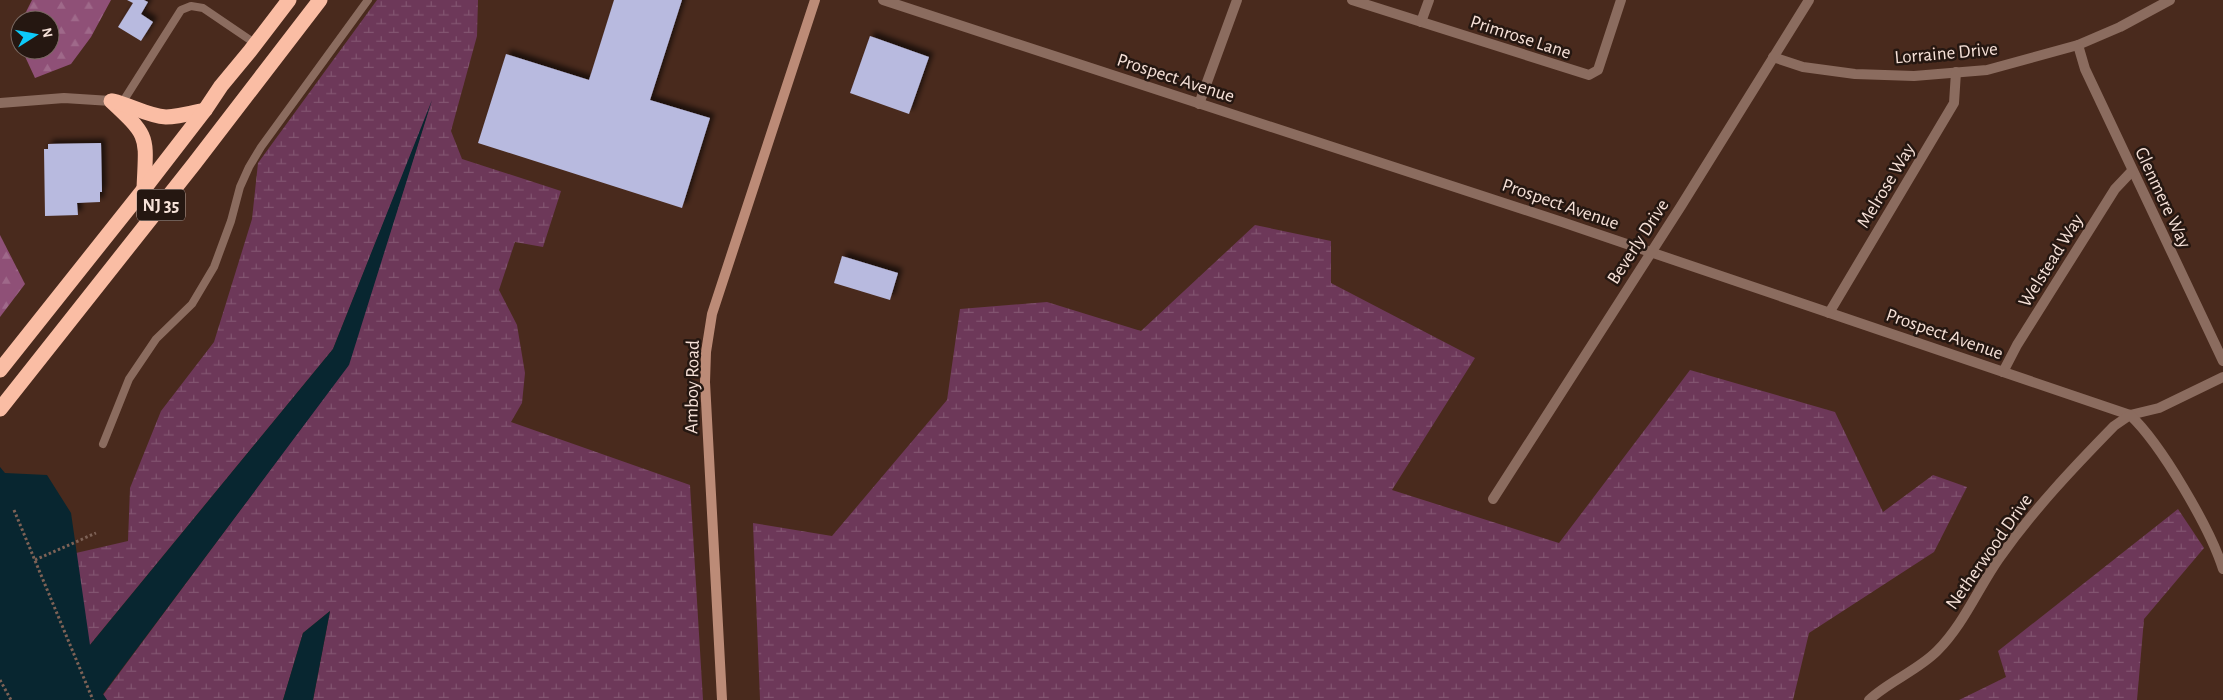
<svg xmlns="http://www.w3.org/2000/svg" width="2223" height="700" font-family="'Alegreya Sans',sans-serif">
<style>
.forest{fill:url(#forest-firs)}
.wetland{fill:url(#wetland-marsh)}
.water{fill:#082630}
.building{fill:#b8badf;filter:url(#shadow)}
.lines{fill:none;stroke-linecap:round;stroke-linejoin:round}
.path{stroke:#7e6256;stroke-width:3;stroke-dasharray:2.5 2.5;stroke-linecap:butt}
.lane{stroke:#8b6c5f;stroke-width:8}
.street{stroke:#8b6c5f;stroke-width:10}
.secondary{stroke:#bc8b77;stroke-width:10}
.highway{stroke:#fabda4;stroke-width:15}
.labels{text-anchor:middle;stroke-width:5;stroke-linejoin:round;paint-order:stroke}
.shield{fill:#251711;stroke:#b7a49c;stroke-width:1}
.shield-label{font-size:18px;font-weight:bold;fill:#f6e1d8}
.street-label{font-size:19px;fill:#f6e1d8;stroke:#251711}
</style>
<defs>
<pattern id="forest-firs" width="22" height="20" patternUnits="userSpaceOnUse" patternTransform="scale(1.25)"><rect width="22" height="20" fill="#8f5077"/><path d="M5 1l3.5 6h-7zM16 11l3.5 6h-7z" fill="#9f698a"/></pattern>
<pattern id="wetland-marsh" width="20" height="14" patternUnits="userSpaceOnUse" patternTransform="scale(1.25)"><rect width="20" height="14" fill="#6d3859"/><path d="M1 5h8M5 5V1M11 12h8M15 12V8" fill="none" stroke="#825470"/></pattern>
<filter id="shadow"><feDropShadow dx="4.5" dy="-4.5" stdDeviation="2.5" flood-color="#0009"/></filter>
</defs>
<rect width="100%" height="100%" fill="#492a1d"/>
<!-- forest -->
<g class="forest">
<polygon points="32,0 111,0 91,37 71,64 35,78 22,50 50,50 50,20 22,20"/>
<polygon points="0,235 25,284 0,317"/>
</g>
<!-- wetland -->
<g class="wetland">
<polygon points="377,0 478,0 477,36 451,131 462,159 561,191 543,247 515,242 499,290 517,325 525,373 522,403 511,422 690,485 703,700 313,700 330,611 303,633 283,700 107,700 103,695 348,365 429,109 333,349 89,646 76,553 128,541 130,488 161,411 214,342 252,219 258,163"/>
<polygon points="1255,225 1331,241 1331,283 1475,358 1392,490 1559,543 1690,370 1835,412 1883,512 1933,475 1967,487 1934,552 1809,633 1793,700 760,700 753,523 832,536 947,400 960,309 1047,302 1141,331"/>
<polygon points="2178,509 2204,548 2144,619 2137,700 1959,700 2006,677 1998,651"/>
</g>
<!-- water -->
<g class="water">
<polygon points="432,100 349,365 103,694 107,700 0,700 0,467 5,473 47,475 71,513 90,645 333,349"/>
<polygon points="330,611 313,700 283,700 303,633"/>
</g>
<!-- building -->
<g class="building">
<polygon points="127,0 144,0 148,2 141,14 153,22 141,41 118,27 133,3"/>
<polygon points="614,0 682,0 650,100 710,118 682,208 478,143 506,54 589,80"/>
<polygon points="870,36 929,57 909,114 850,93"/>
<polygon points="101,143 102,192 100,192 100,202 77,203 78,215 45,216 44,149 48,149 48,144"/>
<polygon points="842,256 898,273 890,300 834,283"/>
</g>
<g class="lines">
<!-- path -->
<g class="path">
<polyline points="14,510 93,700"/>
<polyline points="35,560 96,533"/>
<polyline points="0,680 11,700"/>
</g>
<!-- lane -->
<g class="lane">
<polyline points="122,103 181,10 191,6 203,8 256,44"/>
<polyline points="103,444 129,379 156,339 192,304 214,267 231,221 240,187 249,167 261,147 368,0"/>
</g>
<!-- street -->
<g class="street">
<polyline points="883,0 1562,222 2130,415 2159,408 2223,377"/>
<polyline points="1352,0 1589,75 1598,70 1621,0"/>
<polyline points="1421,22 1429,0"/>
<polyline points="2078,45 2085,69 2223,361"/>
<polyline points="1773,57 1803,67 1855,74 1914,76 1987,70 2078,45 2120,27 2170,0"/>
<polyline points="0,103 64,98 111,101"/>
<polyline points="1199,104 1237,0"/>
<polyline points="1829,313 1954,103 1956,72"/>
<polyline points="2003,372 2017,345 2115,189 2132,171"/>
<polyline points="1493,499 1681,206 1809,0"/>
<path d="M1869,700C1889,681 1917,671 1937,651C1964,624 1978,588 2000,557C2035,508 2072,469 2114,426L2130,415C2161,444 2210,528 2223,569"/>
</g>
<!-- secondary -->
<polyline class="secondary" points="722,700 705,382 706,352 712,314 815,0"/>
<!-- highway -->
<g class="highway">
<path d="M111,101C151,138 146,136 144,189"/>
<path d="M113,101C130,105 148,116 166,117C178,117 192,113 205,110"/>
<polyline points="0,370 144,189 205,110 221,86 250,51 289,0"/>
<polyline points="0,409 194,164 320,0"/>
</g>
</g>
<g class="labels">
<!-- shield labels -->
<rect class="shield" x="137" y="189.5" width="48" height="31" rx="4"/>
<g class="shield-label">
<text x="161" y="211">NJ 35</text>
</g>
<!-- street labels -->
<g class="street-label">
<text transform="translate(1521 36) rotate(18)" y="7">Primrose Lane</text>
<text transform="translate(1946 52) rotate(-5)" y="7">Lorraine Drive</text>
<text transform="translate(1176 77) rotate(18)" y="7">Prospect Avenue</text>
<text transform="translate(1885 185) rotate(-59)" y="7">Melrose Way</text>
<text transform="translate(2164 197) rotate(65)" y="7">Glenmere Way</text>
<text transform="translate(1561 203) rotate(19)" y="7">Prospect Avenue</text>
<text transform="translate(1637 241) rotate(-57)" y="7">Beverly Drive</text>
<text transform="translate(2050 260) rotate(-58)" y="7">Welstead Way</text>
<text transform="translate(1945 333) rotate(19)" y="7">Prospect Avenue</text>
<text transform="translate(691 387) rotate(-89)" y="7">Amboy Road</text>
<text transform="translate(1988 551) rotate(-55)" y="7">Netherwood Drive</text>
</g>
</g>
<!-- north arrow -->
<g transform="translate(35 35) rotate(79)"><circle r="24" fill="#251711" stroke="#796861"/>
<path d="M0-4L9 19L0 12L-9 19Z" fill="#0ccafa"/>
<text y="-8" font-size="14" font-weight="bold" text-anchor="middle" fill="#f6e1d8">N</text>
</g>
</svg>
